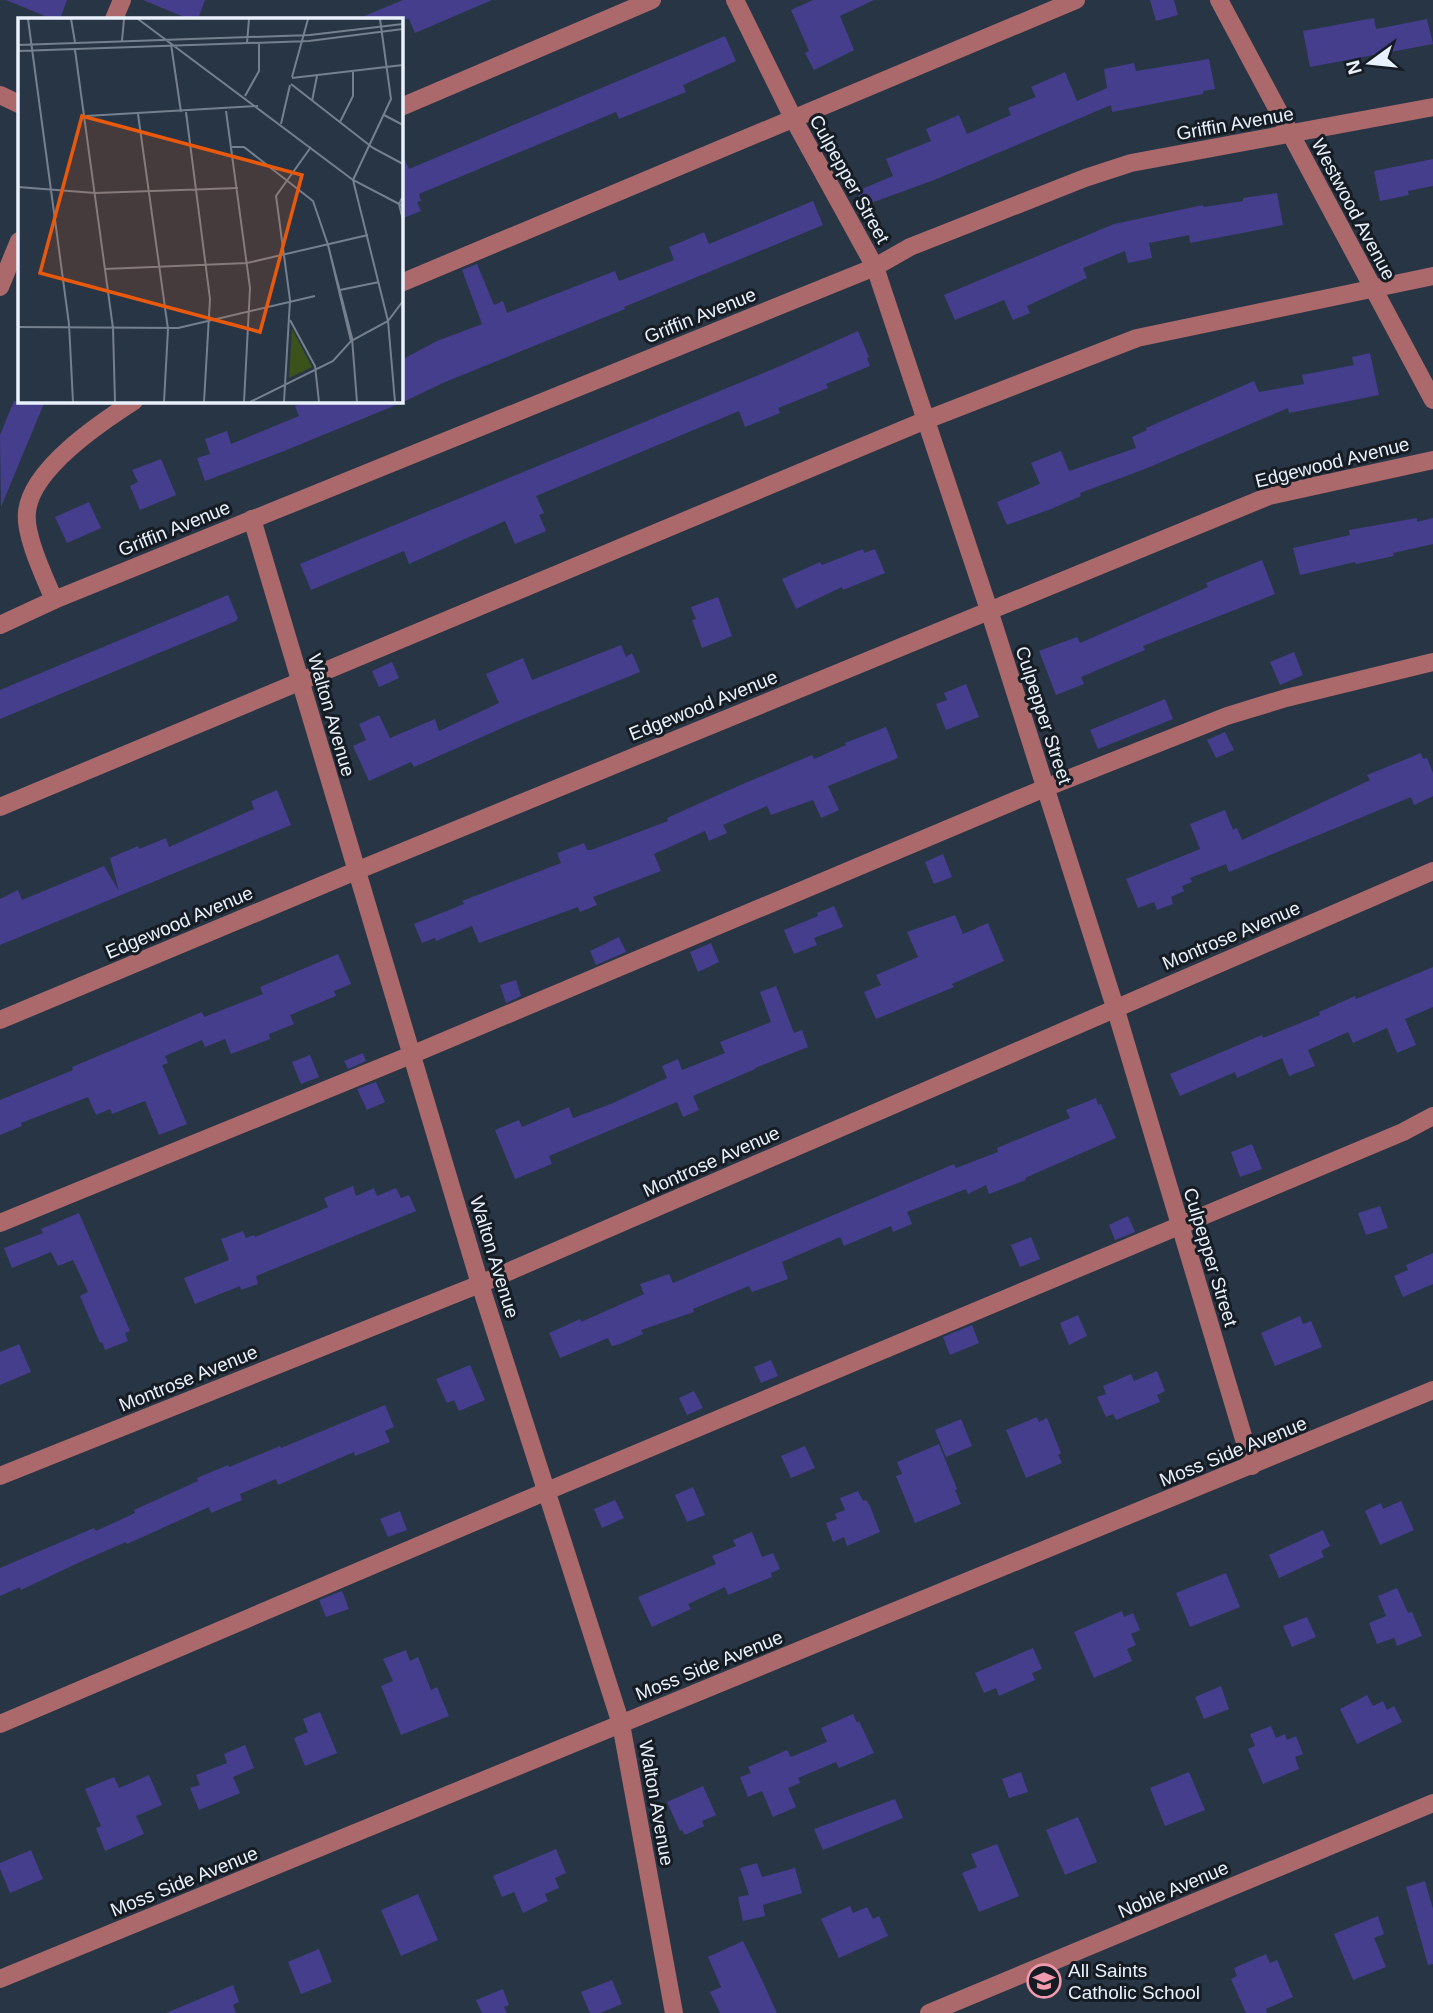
<svg xmlns="http://www.w3.org/2000/svg" width="1433" height="2013" font-family="Arial,sans-serif">
<style>
.building{fill:#443e8d}
.lines{fill:none;stroke-linecap:round;stroke-linejoin:round}
.minor{stroke:#ab696c;stroke-width:18}
.labels{text-anchor:middle;stroke-width:6;stroke-linejoin:round;paint-order:stroke}
.street-label{font-size:19px;fill:#e9f1fc;stroke:#161c23}
.poi-label{font-size:19px;fill:#e9f1fc;stroke:#161c23;text-anchor:start}
.inset-road{fill:none;stroke:#75808e;stroke-width:2}
.view{fill:#e8590c;fill-opacity:0.15;stroke:#e8590c;stroke-width:3.5}
.inset-edge{fill:none;stroke:#e9f1fc;stroke-width:3.5}
</style>
<rect width="100%" height="100%" fill="#283545"/>
<!-- building -->
<g class="building">
<polygon points="6,0 67,0 60,19 52,19"/>
<polygon points="143,0 205,0 198,19 189,19"/>
<polygon points="403,0 492,0 415,33 409,19 357,19"/>
<polygon points="813,0 874,0 840,16 854,50 814,70 805,53 809,51 791,10"/>
<polygon points="1150,0 1174,0 1178,15 1156,21"/>
<polygon points="1374,18 1376,29 1427,19 1433,44 1310,67 1303,31"/>
<polygon points="725,36 736,61 683,85 686,92 619,119 616,112 419,194 421,201 417,202 421,211 401,219 401,151 409,169"/>
<polygon points="1209,59 1215,89 1203,91 1203,94 1112,112 1111,105 934,180 863,206 857,191 893,176 886,159 931,141 926,129 959,115 967,134 1011,115 1008,108 1036,97 1031,87 1065,72 1077,101 1107,88 1104,69 1134,63 1136,71"/>
<polygon points="1433,159 1433,186 1408,191 1409,195 1380,201 1374,171"/>
<polygon points="1277,193 1283,225 1190,243 1189,235 1149,243 1152,258 1128,263 1125,251 1083,268 1087,278 1027,306 1030,313 1013,320 1004,300 955,320 944,295 1114,224 1203,205 1204,207 1243,201 1243,198"/>
<polygon points="813,201 823,225 624,307 625,309 445,382 401,403 284,451 205,481 197,458 210,454 205,439 227,431 231,444 299,416 295,406 306,401 401,401 401,360 437,341 482,324 462,270 477,264 494,305 503,301 507,313 615,271 619,281 674,260 669,247 686,240 704,232 709,244"/>
<polygon points="858,331 869,357 867,358 870,366 826,384 828,388 778,408 780,413 745,427 739,411 536,496 544,513 539,515 546,531 515,544 505,521 409,564 404,551 311,590 300,564 778,367"/>
<polygon points="1370,353 1379,395 1289,413 1288,408 1145,469 1080,493 1081,496 1051,509 1007,525 997,502 1040,484 1031,463 1061,451 1069,471 1136,448 1132,437 1147,430 1146,428 1254,381 1259,392 1304,384 1302,375 1354,365 1352,357"/>
<polygon points="14,401 45,401 1,507 0,435"/>
<polygon points="161,459 176,495 140,510 130,486 138,482 132,470"/>
<polygon points="89,502 101,528 67,543 55,517"/>
<polygon points="1417,518 1417,522 1433,518 1433,544 1393,553 1394,556 1356,564 1355,562 1300,575 1293,548 1350,535 1349,530"/>
<polygon points="863,549 864,553 875,549 885,573 843,590 842,587 796,609 782,579 820,562 822,565"/>
<polygon points="1262,560 1275,594 1143,646 1145,650 1081,677 1084,684 1056,695 1039,651 1077,637 1080,643 1208,587 1206,583"/>
<polygon points="228,595 238,618 236,621 0,719 0,690"/>
<polygon points="718,597 732,636 702,648 692,620 696,619 691,607"/>
<polygon points="621,645 626,657 632,653 640,672 518,721 414,767 411,762 369,781 353,746 366,740 359,724 379,715 390,738 435,719 439,731 499,703 486,674 523,658 532,680"/>
<polygon points="1294,652 1303,675 1280,685 1270,662"/>
<polygon points="392,662 399,678 379,687 372,671"/>
<polygon points="966,684 979,717 946,730 936,704 947,700 944,693"/>
<polygon points="1165,699 1173,719 1098,749 1090,730"/>
<polygon points="886,727 898,758 828,786 839,810 821,818 813,800 771,815 767,806 723,825 727,833 709,841 705,831 654,854 661,871 593,897 597,905 580,912 578,907 479,943 472,926 436,941 435,938 422,943 414,924 464,904 462,901 561,863 557,853 584,843 587,850 591,850 668,821 667,818 738,786 812,755 814,759 846,745 845,743"/>
<polygon points="1225,732 1234,750 1216,758 1207,740"/>
<polygon points="1421,753 1423,759 1427,758 1433,773 1433,796 1414,805 1411,797 1229,872 1226,864 1190,878 1192,882 1182,886 1184,891 1171,897 1173,904 1157,910 1154,902 1138,908 1126,879 1200,849 1190,824 1225,810 1233,830 1237,828 1242,840 1370,780 1367,775"/>
<polygon points="277,790 291,825 0,945 0,899 18,890 22,900 104,866 119,891 110,858 138,846 139,849 166,838 169,847 254,809 251,801"/>
<polygon points="943,854 952,877 934,884 925,862"/>
<polygon points="834,906 843,927 814,938 817,945 794,954 784,930 818,916 817,913"/>
<polygon points="955,915 963,934 988,923 1004,961 952,984 954,987 876,1019 864,992 881,985 876,975 918,957 907,932"/>
<polygon points="619,937 626,952 596,965 590,951"/>
<polygon points="711,943 719,962 698,972 690,952"/>
<polygon points="338,954 351,984 334,991 336,996 290,1015 294,1024 269,1034 270,1039 231,1054 225,1039 205,1047 202,1040 165,1056 168,1063 162,1065 187,1124 159,1135 145,1101 112,1114 110,1109 96,1115 88,1097 21,1123 22,1126 0,1135 0,1100 73,1070 72,1067 202,1012 204,1017 263,994 260,987"/>
<polygon points="1433,967 1433,1007 1405,1019 1416,1045 1397,1053 1387,1028 1353,1043 1348,1032 1308,1050 1315,1066 1289,1076 1282,1058 1237,1078 1235,1072 1180,1096 1170,1074 1262,1035 1263,1038 1320,1015 1319,1012 1355,996 1356,999"/>
<polygon points="516,980 521,996 506,1003 500,985"/>
<polygon points="776,986 794,1033 802,1030 808,1047 755,1068 755,1069 693,1096 699,1110 683,1117 677,1102 549,1156 552,1164 515,1179 495,1130 519,1120 522,1127 569,1107 573,1118 611,1104 667,1078 662,1066 678,1059 682,1070 725,1053 720,1042 771,1022 760,992"/>
<polygon points="363,1053 366,1061 348,1069 344,1061"/>
<polygon points="310,1055 319,1077 301,1084 292,1062"/>
<polygon points="376,1082 385,1102 367,1110 357,1089"/>
<polygon points="1096,1098 1098,1105 1101,1104 1116,1138 1025,1178 1026,1180 989,1194 986,1185 968,1194 966,1189 907,1212 912,1224 893,1232 891,1226 844,1246 840,1237 782,1262 788,1279 752,1292 749,1286 693,1309 694,1312 641,1330 643,1334 620,1344 612,1346 608,1338 560,1358 549,1333 580,1319 581,1322 644,1294 640,1284 669,1274 673,1283 954,1164 956,1168 998,1152 997,1148 1070,1118 1066,1110"/>
<polygon points="1252,1144 1262,1169 1240,1177 1231,1152"/>
<polygon points="353,1186 356,1196 374,1188 377,1196 396,1188 401,1198 409,1195 416,1211 256,1276 258,1284 241,1290 240,1286 195,1304 184,1278 229,1260 221,1239 243,1231 246,1238 254,1235 255,1237 317,1212 328,1207 324,1198"/>
<polygon points="1380,1206 1388,1228 1366,1235 1358,1213"/>
<polygon points="79,1213 130,1331 125,1333 128,1341 105,1350 102,1342 100,1343 80,1296 88,1292 73,1260 58,1266 51,1252 12,1268 4,1248 43,1233 41,1229"/>
<polygon points="1128,1216 1135,1232 1115,1240 1109,1225"/>
<polygon points="1031,1237 1040,1259 1020,1267 1011,1245"/>
<polygon points="1433,1253 1433,1284 1403,1297 1394,1276 1408,1270 1406,1265"/>
<polygon points="1078,1315 1087,1336 1069,1345 1060,1323"/>
<polygon points="1300,1316 1303,1324 1311,1321 1322,1347 1275,1366 1261,1333"/>
<polygon points="972,1325 979,1343 950,1355 943,1337"/>
<polygon points="19,1344 31,1372 0,1385 0,1352"/>
<polygon points="771,1360 778,1376 761,1383 754,1367"/>
<polygon points="470,1365 485,1400 459,1411 454,1400 447,1403 436,1379"/>
<polygon points="1157,1371 1165,1391 1157,1395 1160,1402 1116,1420 1113,1414 1106,1417 1097,1397 1106,1394 1103,1386 1131,1374 1134,1381"/>
<polygon points="694,1391 703,1408 687,1415 679,1398"/>
<polygon points="385,1405 394,1427 385,1431 390,1442 355,1456 354,1452 278,1485 276,1479 240,1494 242,1500 211,1513 209,1507 127,1544 126,1542 80,1562 21,1590 20,1587 0,1596 0,1568 94,1528 96,1531 135,1513 134,1510 198,1481 197,1478 228,1465 229,1467 280,1446 281,1448"/>
<polygon points="1037,1417 1039,1422 1047,1418 1061,1453 1058,1455 1062,1463 1026,1478 1006,1430"/>
<polygon points="961,1419 972,1446 946,1457 935,1430"/>
<polygon points="939,1444 957,1489 955,1490 961,1504 915,1523 896,1476 902,1474 897,1462"/>
<polygon points="805,1446 815,1468 791,1478 781,1456"/>
<polygon points="693,1487 705,1515 687,1522 675,1495"/>
<polygon points="858,1491 863,1501 866,1500 870,1506 880,1532 847,1546 844,1537 833,1542 826,1523 837,1519 835,1514 845,1510 840,1498"/>
<polygon points="615,1500 624,1518 602,1528 594,1509"/>
<polygon points="1401,1501 1414,1530 1380,1545 1365,1511 1381,1503 1383,1509"/>
<polygon points="400,1511 407,1530 388,1537 380,1519"/>
<polygon points="1323,1530 1330,1546 1321,1551 1324,1557 1279,1578 1269,1555"/>
<polygon points="752,1532 762,1557 773,1553 780,1569 771,1573 772,1577 728,1595 725,1587 688,1604 691,1609 652,1627 638,1597 716,1564 712,1556 736,1546 733,1540"/>
<polygon points="1226,1573 1240,1607 1190,1627 1176,1593"/>
<polygon points="1397,1588 1408,1613 1412,1612 1422,1636 1397,1646 1394,1638 1377,1644 1369,1623 1386,1616 1378,1596"/>
<polygon points="342,1591 349,1609 326,1617 319,1600"/>
<polygon points="1122,1611 1124,1617 1133,1613 1140,1630 1131,1634 1136,1645 1127,1649 1132,1661 1094,1678 1074,1632"/>
<polygon points="1307,1617 1316,1637 1292,1647 1283,1626"/>
<polygon points="1033,1648 1042,1669 1032,1673 1035,1680 999,1696 996,1688 984,1693 975,1673"/>
<polygon points="406,1650 410,1661 418,1657 431,1690 437,1687 449,1716 401,1735 381,1686 393,1681 383,1659"/>
<polygon points="1221,1686 1229,1709 1204,1719 1195,1697"/>
<polygon points="1367,1695 1373,1706 1383,1701 1387,1710 1394,1706 1402,1722 1357,1744 1340,1709"/>
<polygon points="320,1712 337,1753 305,1766 294,1738 308,1732 303,1719"/>
<polygon points="853,1714 857,1723 859,1721 874,1753 839,1768 836,1762 798,1778 800,1783 788,1788 796,1807 773,1817 762,1791 748,1797 740,1777 751,1773 748,1767 787,1750 791,1757 827,1742 821,1728"/>
<polygon points="1271,1726 1276,1738 1285,1734 1287,1740 1296,1736 1303,1754 1295,1757 1299,1769 1263,1784 1248,1749 1255,1746 1250,1734"/>
<polygon points="245,1745 254,1768 233,1777 240,1793 199,1810 190,1788 200,1785 196,1775 227,1763 224,1754"/>
<polygon points="1021,1772 1028,1792 1009,1798 1002,1779"/>
<polygon points="1189,1772 1205,1810 1165,1826 1150,1788"/>
<polygon points="149,1775 162,1805 136,1816 144,1834 105,1851 96,1828 101,1826 85,1789 114,1777 119,1788"/>
<polygon points="703,1786 716,1815 702,1821 704,1826 685,1835 682,1830 680,1831 667,1802"/>
<polygon points="895,1799 903,1818 823,1850 814,1829"/>
<polygon points="1078,1817 1097,1862 1065,1875 1046,1830"/>
<polygon points="997,1844 1019,1896 979,1912 962,1873 977,1867 971,1854"/>
<polygon points="556,1849 566,1873 555,1878 559,1888 545,1894 548,1901 523,1913 514,1892 502,1897 493,1876"/>
<polygon points="31,1850 43,1879 10,1893 0,1869 0,1863"/>
<polygon points="757,1863 762,1877 795,1868 802,1893 763,1905 765,1916 743,1921 738,1897 749,1895 740,1868"/>
<polygon points="1425,1881 1433,1909 1433,1964 1428,1965 1406,1887"/>
<polygon points="418,1894 438,1940 401,1956 381,1910"/>
<polygon points="850,1906 853,1913 867,1907 873,1919 879,1916 888,1936 839,1958 821,1919"/>
<polygon points="1378,1916 1384,1934 1374,1938 1386,1967 1353,1980 1334,1934"/>
<polygon points="743,1941 762,1980 777,2013 720,2013 710,1992 721,1987 708,1957"/>
<polygon points="319,1949 332,1982 301,1994 288,1962"/>
<polygon points="1266,1954 1270,1963 1277,1960 1293,1997 1266,2009 1267,2013 1246,2013 1231,1979 1237,1976 1234,1968"/>
<polygon points="612,1980 622,2004 600,2013 590,2013 581,1992"/>
<polygon points="233,1985 239,2002 233,2005 236,2013 166,2013"/>
<polygon points="503,1989 509,2005 504,2007 507,2013 482,2013 476,2000"/>
</g>
<g class="lines">
<!-- minor -->
<g class="minor">
<polyline points="735,0 794,120 875,267 989,610 1115,1007 1252,1466"/>
<polyline points="1219,0 1433,400"/>
<polyline points="114,19 122,0"/>
<polyline points="0,95 19,104"/>
<polyline points="401,107 652,0"/>
<polyline points="401,283 1076,0"/>
<polyline points="0,287 19,241"/>
<polyline points="252,519 480,1284 621,1724 674,2013"/>
<path d="M54,600C45,578 24,535 27,512C31,469 100,423 134,401"/>
<polyline points="0,625 54,600 875,267 910,247 1085,178 1131,163 1433,107"/>
<polyline points="0,807 926,420 1137,338 1433,276"/>
<polyline points="0,1020 356,871 1269,496 1433,460"/>
<polyline points="0,1223 411,1055 1045,788 1227,716 1286,698 1433,662"/>
<polyline points="0,1476 480,1284 1433,871"/>
<polyline points="0,1724 547,1491 1403,1132 1433,1116"/>
<polyline points="0,1979 1433,1390"/>
<polyline points="929,2013 1433,1803"/>
</g>
</g>
<!-- icons -->
<defs>
<symbol id="school-ring" viewBox="-11 -11 22 22"><circle r="9.5" fill="#161c23" stroke="#f29aae" stroke-width="1.5"/><path d="M0-5L7-2L0 1L-7-2ZM-4 1L0 2.5L4 1V4Q0 6-4 4Z" fill="#f29aae"/></symbol>
</defs>
<g fill-rule="evenodd">
<use href="#school-ring" x="1025" y="1962" width="38" height="38"/>
</g>
<g class="labels">
<!-- street labels -->
<g class="street-label">
<text transform="translate(1235 123) rotate(-10)" y="7">Griffin Avenue</text>
<text transform="translate(850 179) rotate(61)" y="7">Culpepper Street</text>
<text transform="translate(1354 209) rotate(62)" y="7">Westwood Avenue</text>
<text transform="translate(700 315) rotate(-22)" y="7">Griffin Avenue</text>
<text transform="translate(1332 462) rotate(-14)" y="7">Edgewood Avenue</text>
<text transform="translate(174 528) rotate(-22)" y="7">Griffin Avenue</text>
<text transform="translate(703 705) rotate(-22)" y="7">Edgewood Avenue</text>
<text transform="translate(332 715) rotate(74)" y="7">Walton Avenue</text>
<text transform="translate(1044 715) rotate(72)" y="7">Culpepper Street</text>
<text transform="translate(179 922) rotate(-23)" y="7">Edgewood Avenue</text>
<text transform="translate(1231 935) rotate(-23)" y="7">Montrose Avenue</text>
<text transform="translate(711 1161) rotate(-24)" y="7">Montrose Avenue</text>
<text transform="translate(495 1257) rotate(73)" y="7">Walton Avenue</text>
<text transform="translate(1211 1257) rotate(73)" y="7">Culpepper Street</text>
<text transform="translate(188 1378) rotate(-22)" y="7">Montrose Avenue</text>
<text transform="translate(1233 1451) rotate(-22)" y="7">Moss Side Avenue</text>
<text transform="translate(709 1665) rotate(-22)" y="7">Moss Side Avenue</text>
<text transform="translate(657 1803) rotate(80)" y="7">Walton Avenue</text>
<text transform="translate(184 1881) rotate(-22)" y="7">Moss Side Avenue</text>
<text transform="translate(1173 1889) rotate(-23)" y="7">Noble Avenue</text>
</g>
<!-- poi labels -->
<g class="poi-label">
<text x="1068" y="1977">All Saints<tspan x="1068" dy="22">Catholic School</tspan></text>
</g>
</g>
<!-- overview -->
<g transform="translate(18 18)">
<rect width="385" height="385" fill="#283545"/>
<path d="M274,311L294,349L271,360Z" fill="#3b531b"/>
<path class="inset-road" d="M10,1L51,306L55,384M53,1L57,24M120,1L335,162L385,188M104,23L106,1M229,25L231,1M153,26L163,94M0,27L292,17L385,6M57,32L95,310L97,384M0,33L291,23L385,11M274,59L290,1M274,60L385,47M273,66L355,130L385,146M227,78L241,53V25M294,83L299,58M208,93L232,270L226,384M168,94L192,281L186,384M120,96L150,311L146,384M366,97L385,107M68,98L240,88M322,104L335,78V54M263,106L272,67M214,129H226L295,183L310,227M335,162L370,303L377,384M335,162L373,81L362,1M0,169L77,175L220,170M385,178L381,186L385,202M87,251L229,245L350,217M322,272L361,264M272,302L297,348L301,384M0,309L160,310L297,278M333,323L310,227L334,320L339,384M232,384L315,343L333,323L370,303L385,283M266,384L272,282L258,178L293,129"/>
<path class="view" d="M64,98L284,157L242,314L22,255Z"/>
<rect width="385" height="385" class="inset-edge"/>
</g>
<!-- north arrow -->
<g transform="translate(1370 63) rotate(255)" stroke="#161c23" stroke-width="5" paint-order="stroke">
<path d="M0-5L12 26L0 18L-12 26Z" fill="#e9f1fc"/>
<text y="-10" font-size="19" font-weight="bold" text-anchor="middle" fill="#e9f1fc">N</text>
</g>
</svg>
